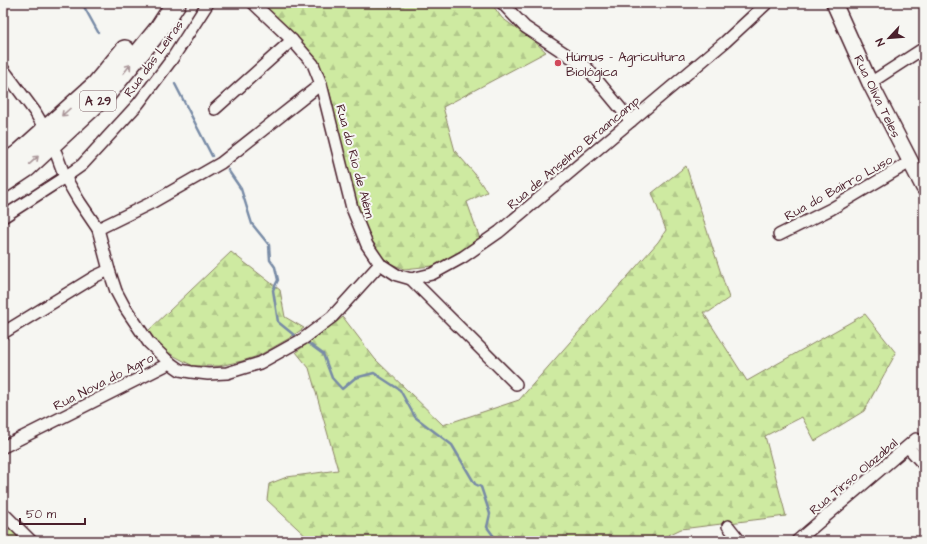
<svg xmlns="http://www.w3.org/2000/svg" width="927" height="544" font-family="'Architects Daughter',sans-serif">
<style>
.forest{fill:url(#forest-firs);stroke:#8c8466}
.pitch{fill:#ceeaa1;stroke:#8c8466}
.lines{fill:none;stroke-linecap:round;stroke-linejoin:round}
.stream{stroke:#788ba6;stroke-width:2.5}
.minor-casing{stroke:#4a1f2b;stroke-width:14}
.secondary-casing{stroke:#4a1f2b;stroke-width:18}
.motorway-casing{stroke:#4a1f2b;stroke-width:22}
.minor{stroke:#f6f6f2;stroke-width:11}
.secondary{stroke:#f6f6f2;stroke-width:15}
.motorway{stroke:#f6f6f2;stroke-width:19}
.oneway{stroke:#a99598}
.poi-dot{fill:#d1495b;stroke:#f6f6f2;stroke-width:1.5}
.labels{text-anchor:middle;stroke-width:4;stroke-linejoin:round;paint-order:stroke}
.shield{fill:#f6f6f2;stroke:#7e6067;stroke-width:1}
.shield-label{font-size:12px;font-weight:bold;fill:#4a1f2b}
.poi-label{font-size:13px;fill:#4a1f2b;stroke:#f6f6f2;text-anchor:start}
.street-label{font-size:13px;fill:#4a1f2b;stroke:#f6f6f2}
</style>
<defs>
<pattern id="forest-firs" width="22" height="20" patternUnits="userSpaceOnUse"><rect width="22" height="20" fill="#ceeaa1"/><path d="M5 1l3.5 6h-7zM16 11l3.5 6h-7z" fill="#b2c88b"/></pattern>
</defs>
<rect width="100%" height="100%" fill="#f6f6f2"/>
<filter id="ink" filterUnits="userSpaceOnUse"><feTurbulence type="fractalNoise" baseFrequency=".025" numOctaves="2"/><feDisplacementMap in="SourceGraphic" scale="8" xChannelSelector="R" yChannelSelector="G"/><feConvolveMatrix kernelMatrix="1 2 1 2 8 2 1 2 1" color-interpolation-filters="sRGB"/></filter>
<g filter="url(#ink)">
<!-- forest -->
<g class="forest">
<polygon points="268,3 491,3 502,18 534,41 546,52 443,107 455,151 474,173 487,192 467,202 480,239 442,265 404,269 384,261 371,243 349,194 333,105 325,77 305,45 263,8"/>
<polygon points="686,166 729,298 709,312 703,312 747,381 865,314 896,353 864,411 815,441 802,417 765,436 786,516 681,529 660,539 658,541 311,541 267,500 269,484 287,477 338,470 309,368 296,352 343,317 375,359 443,425 519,400 658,242 666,230 652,193"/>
<polygon points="231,252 280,290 285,317 304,328 288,339 258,356 242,361 219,366 193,366 165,351 148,331"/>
</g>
<!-- pitch -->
<polygon class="pitch" points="3,520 24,541 3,541"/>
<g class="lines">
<!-- stream -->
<g class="stream">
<polyline points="82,3 98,32"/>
<polyline points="175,84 212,156"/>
<polyline points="228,170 241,189 252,224 269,245 270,260 275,267 278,280 273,290 278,322 294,335"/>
<polyline points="308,343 323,354 332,378 342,389 355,378 374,373 400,390 415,417 452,445 475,484 481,487 490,514 487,527 495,538 495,541"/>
</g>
<defs>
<g id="minor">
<polyline points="253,3 292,40 313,64 321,84 352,208 367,245 380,264 397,275 411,279 432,274 463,257 499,232 725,42 767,3"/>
<polyline points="502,3 525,27 587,68 631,121"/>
<polyline points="3,69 35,112 42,124"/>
<polyline points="870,83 924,48"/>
<polyline points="215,109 292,40"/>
<polyline points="56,153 65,177 79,201 98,229 109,270 116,291 124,306 149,343 170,363 180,370 191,372 208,374 227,373 260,363 303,339 332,317 380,264"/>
<polyline points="3,217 65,177 82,165 138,104 172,59 208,3"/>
<polyline points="98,229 153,202 221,163 321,84"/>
<polyline points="779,235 831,209 910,162"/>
<polyline points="411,279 516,384"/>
<polyline points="3,333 96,276 109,270"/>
<polyline points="3,447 170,363"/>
<polyline points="908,447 924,465"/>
<polyline points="3,513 31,541"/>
<polyline points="728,526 740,541"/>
<polyline points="797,541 916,439 924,448"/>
</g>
<polyline id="secondary" points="834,3 870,83 924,188"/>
<g id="motorway">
<polyline points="3,165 18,155 96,85 125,50"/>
<polyline points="3,183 27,167 107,93 159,29 176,3"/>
</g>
</defs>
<!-- minor casing -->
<use href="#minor" class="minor-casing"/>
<!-- secondary casing -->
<use href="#secondary" class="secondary-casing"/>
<!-- motorway casing -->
<use href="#motorway" class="motorway-casing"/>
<!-- minor -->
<use href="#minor" class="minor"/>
<!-- secondary -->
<use href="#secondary" class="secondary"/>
<!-- motorway -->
<use href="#motorway" class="motorway"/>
</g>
<!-- one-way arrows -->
<defs><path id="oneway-shaft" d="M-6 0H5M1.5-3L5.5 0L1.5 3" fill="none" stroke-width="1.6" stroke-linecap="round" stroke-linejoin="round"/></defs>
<g class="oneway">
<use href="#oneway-shaft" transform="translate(127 69) rotate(-51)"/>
<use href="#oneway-shaft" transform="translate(66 112) rotate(138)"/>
<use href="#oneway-shaft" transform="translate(34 160) rotate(-43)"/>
</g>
</g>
<!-- markers -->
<circle class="poi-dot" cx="558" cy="63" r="4"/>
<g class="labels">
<!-- shield labels -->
<rect class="shield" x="80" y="91" width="36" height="20" rx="3"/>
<g class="shield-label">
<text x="98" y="105">A 29</text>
</g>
<!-- poi labels -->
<g class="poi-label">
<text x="566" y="61">Húmus - Agricultura<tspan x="566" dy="15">Biológica</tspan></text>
</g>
<!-- street labels -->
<g class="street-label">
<text transform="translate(153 58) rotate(-54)" y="5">Rua das Leiras</text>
<text transform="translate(878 96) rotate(64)" y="5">Rua Oliva Teles</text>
<text transform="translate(573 152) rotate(-40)" y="5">Rua de Anselmo Braancamp</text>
<text transform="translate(356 161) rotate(75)" y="5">Rua do Rio de Além</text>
<text transform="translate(838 187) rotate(-29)" y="5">Rua do Bairro Luso</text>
<text transform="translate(103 381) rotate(-27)" y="5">Rua Nova do Agro</text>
<text transform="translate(853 476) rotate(-40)" y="5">Rua Tirso Olazabal</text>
</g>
</g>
<!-- margin -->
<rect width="927" height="544" fill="none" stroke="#f6f6f2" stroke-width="16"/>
<rect x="8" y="8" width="911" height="528" fill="none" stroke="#4a1f2b" stroke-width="1.5" filter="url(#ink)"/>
<!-- north arrow -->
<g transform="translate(889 38) rotate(244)" stroke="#f6f6f2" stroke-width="3" paint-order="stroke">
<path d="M0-3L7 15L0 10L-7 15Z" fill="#4a1f2b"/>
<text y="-6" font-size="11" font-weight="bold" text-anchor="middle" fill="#4a1f2b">N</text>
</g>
<!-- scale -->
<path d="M20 518v6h65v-6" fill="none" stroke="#4a1f2b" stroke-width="2"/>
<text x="26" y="518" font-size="12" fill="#4a1f2b" stroke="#f6f6f2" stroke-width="3" paint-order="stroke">50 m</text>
</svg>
